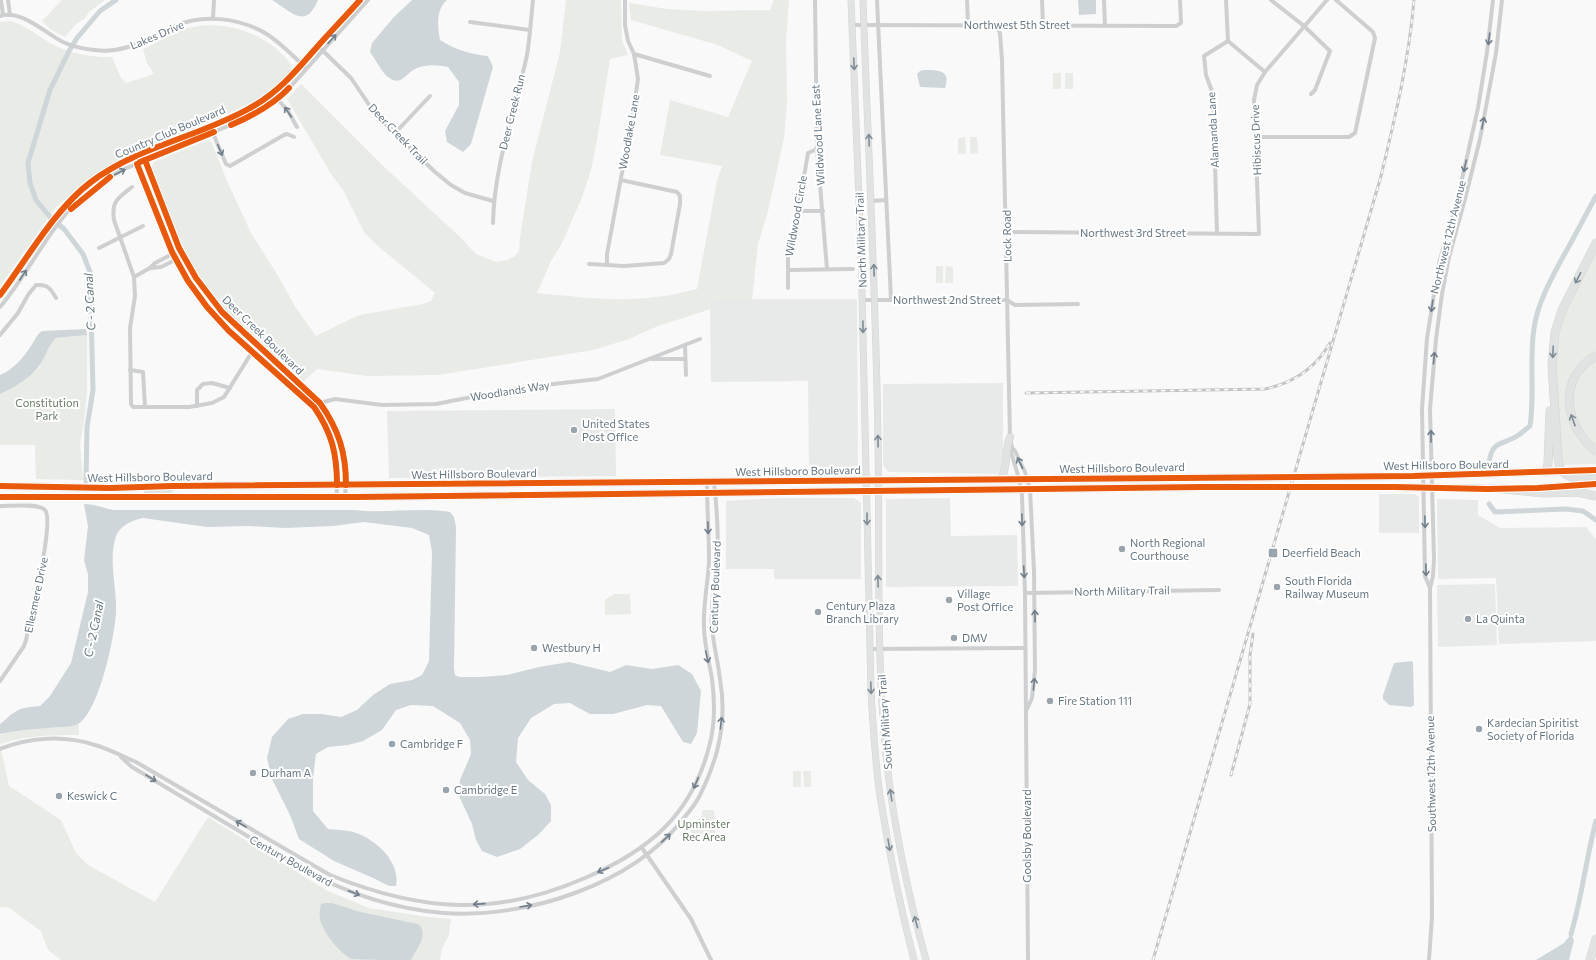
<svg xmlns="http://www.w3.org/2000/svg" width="1596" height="960" font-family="Commissioner,sans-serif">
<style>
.built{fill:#e8e9e9}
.green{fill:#e8ebe6}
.water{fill:#ced6d9}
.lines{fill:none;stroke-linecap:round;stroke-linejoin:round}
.canal{stroke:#ced6d9;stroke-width:5}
.secondary-casing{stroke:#d5d6d7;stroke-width:7}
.primary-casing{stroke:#d5d6d7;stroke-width:8}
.highway-casing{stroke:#d5d6d6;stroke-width:9}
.street{stroke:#cecfd0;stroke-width:4}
.secondary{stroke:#e1e2e2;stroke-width:6}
.primary{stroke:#e1e2e2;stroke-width:7}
.highway{stroke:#e1e2e2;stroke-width:8}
.rail-casing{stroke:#c3c5c6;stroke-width:3}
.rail{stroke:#fff;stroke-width:1.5;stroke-dasharray:4.5;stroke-linecap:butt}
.cycleway-casing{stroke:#fff;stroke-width:8}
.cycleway{stroke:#e8590c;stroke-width:6}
.oneway{stroke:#707f8b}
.oneway2{stroke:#7e8c96}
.poi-dot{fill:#99a4ac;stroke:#fff;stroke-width:1.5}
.labels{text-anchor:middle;stroke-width:4;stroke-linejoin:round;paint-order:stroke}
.street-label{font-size:11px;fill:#657683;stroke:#fff}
.park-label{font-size:11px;fill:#687a64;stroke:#fff}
.poi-label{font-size:11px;fill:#657683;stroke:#fff;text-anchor:start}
.water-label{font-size:12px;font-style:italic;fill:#60757c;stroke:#fff}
</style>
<rect width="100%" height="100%" fill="#f9f9f9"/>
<!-- built -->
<g class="built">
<polygon points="710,299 857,299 858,473 809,473 808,381 711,382"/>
<polygon points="1003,383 1003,467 998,474 888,472 883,465 883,384"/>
<polygon points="615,409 616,476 389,478 387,411"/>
<polygon points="1379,494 1415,494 1419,497 1419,533 1379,533"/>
<polygon points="777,498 854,498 861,503 861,579 774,579 774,569 726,569 726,501"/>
<polygon points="950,498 951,536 1017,535 1018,586 886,587 886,499"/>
<polygon points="1437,499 1478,500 1478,515 1500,528 1586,527 1596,539 1596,641 1499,644 1496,578 1438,579"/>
<polygon points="1495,584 1497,645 1438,647 1437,585"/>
</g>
<!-- green -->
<g class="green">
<polygon points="62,0 105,0 89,12 84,19 76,24 65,37 51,30 42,21"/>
<path d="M566,0H621L622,40L628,55L610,59L597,140L591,170L581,200L562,243L551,261L537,293C550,295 564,295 577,297C620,301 656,300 697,289L717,181L722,166L660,155L670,100L728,117L752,61L718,45L631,20L629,3L667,9L703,11L770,10L774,0H789L786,41L787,102L784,138L768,211L758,244L752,300L711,301V309L658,326L629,339L593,350L438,375L367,376L317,369L304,381C271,353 234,326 209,291C182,254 168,210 151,169L154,162L208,140L212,143L227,181L251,233L277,274L296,308L316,336L359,315L423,304L431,301L435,293L378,246L364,232L343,190L331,174L287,99L301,84L380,163L460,237L476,254L496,262L508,260L515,256L519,251L520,238L532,162L560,52Z"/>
<path d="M11,21C31,28 42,40 60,48C73,54 99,58 112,57L121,78L126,83L154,74L147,63L143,49C156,44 168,34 181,30C221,17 268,32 292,66L288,78L276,90L261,98L188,132L143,148L96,173L56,207L0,286V22Z"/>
<rect x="1053" y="73" width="8" height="16"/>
<rect x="1065" y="73" width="8" height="16"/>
<polygon points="965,137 966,154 958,154 958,138"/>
<polygon points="970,137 977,137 978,153 970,154"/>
<path d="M1596,248V351C1564,369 1556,407 1578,437C1583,444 1588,451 1596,453V464L1561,465L1555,353L1561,318Z"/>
<rect x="936" y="266" width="7" height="17"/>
<polygon points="946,266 953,267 953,283 945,283"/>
<polygon points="87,335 87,390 84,422 80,444 83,480 36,479 35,445 0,445 0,394 39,367 50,344 56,338"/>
<polygon points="1596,359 1596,448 1575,419 1572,391 1584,368"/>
<polygon points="614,594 630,594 631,614 605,615 605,600"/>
<path d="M79,724V735C50,735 28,735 0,744L9,786L61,820L76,853L88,865L155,902L208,817L326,890L369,908L428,917L451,919L449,935L442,948L440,960H61L48,950L41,931L8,907H0V735L12,732Z"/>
<rect x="793" y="771" width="8" height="16"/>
<polygon points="803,771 811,771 811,787 804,787"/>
<polygon points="702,810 714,810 716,842 697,842 690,830 702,816"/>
</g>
<!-- water -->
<g class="water">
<path d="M272,0H318C305,31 291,11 272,0Z"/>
<path d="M412,0H447C435,11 438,26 440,40C456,50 470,54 488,56L493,67L471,144L463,152L447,142L445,131L459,105V82L448,67C438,65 427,64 417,68C407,71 402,88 388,77C382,73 375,58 370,52L372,43L394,17Z"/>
<polygon points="1078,0 1096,0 1096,14 1079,15"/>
<path d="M923,70C936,70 952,69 945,88L920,87L917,74L920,71Z"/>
<path d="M86,329L87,335L56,338C47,346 46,358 38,367C29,379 13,388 0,394V375C13,370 23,358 31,346C35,340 36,335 42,331Z"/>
<path d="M84,504C95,504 103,508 113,510H353C385,514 418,507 450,512L454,517L456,527L454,669L455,675L459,677H481L507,675L539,667L569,662L610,672L626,665L652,669L678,665L692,674L701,691L697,733L691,744L683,742L661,706L647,705L613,714H590L570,703L554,704L531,718L518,738L516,762L528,780L545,794L551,805V821L538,835L520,849L497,857L482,851L476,840L472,824L459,796L460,780L471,754L470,740L460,723L433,706L411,705L396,710L382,730L363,741L348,745L328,747L316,754L313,778V811L328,829C336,830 346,830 353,832C375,838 401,862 396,886H389L373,878L334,861L299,839L290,815L272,779L267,758L272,737L288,719L303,714H321L341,717L357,710L373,695L390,684L412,680L422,675L429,661L432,552L429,535L412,528L364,522L333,526L285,528L248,526L207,527L143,518C132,520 120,526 116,536C108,560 117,587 116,612C115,636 99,712 78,724C73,727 63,727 57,727C38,729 19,730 0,734V724C6,720 9,715 15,712C22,707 32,707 40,706L50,696L71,663L88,592V574L84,560L88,526Z"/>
<polygon points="1412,661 1413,663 1414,705 1411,707 1389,705 1383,699 1383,695 1394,663"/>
<path d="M325,903H332L360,912L418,924C430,933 416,950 411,960C400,960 360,960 352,959C341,955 322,931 320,919C319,914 320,909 321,904Z"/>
<polygon points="1571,934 1574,940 1569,960 1536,960 1564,943"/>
</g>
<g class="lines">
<!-- canal -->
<g class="canal">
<path d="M1489,463C1492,440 1501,446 1517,436C1522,433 1526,429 1530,426C1535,394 1529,361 1534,328C1538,302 1551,279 1564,255C1575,236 1585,216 1596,196"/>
<polyline points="86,481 87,427 93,390 90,272 83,254 64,229 50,217 36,200 30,183 28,163 50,90 69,51 77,38 100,11 116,0"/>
<polyline points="1489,504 1495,512 1566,509 1583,511 1596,520"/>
<path d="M1571,934C1582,897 1586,859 1596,821"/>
</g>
<defs>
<g id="secondary">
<path d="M851,0L861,249L871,691C873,726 875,761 880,796C889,852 900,906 914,960"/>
<path d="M863,0C868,147 876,294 878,441C880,542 876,645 885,746C892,819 907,890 926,960"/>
</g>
<g id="primary">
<path d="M1001,479C1009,465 1004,452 1010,437"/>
<polyline points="0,486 110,488 172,486 1413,476 1596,470"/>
<polyline points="1528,489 1596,484"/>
<path d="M148,492C157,492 166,493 172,486"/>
<polyline points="0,497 357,497 1201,487 1395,487 1510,489"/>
</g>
<g id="highway">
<path d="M1596,243L1562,310L1555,332L1552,366L1558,458C1560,481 1577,478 1596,478"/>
<path d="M1596,356C1557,377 1564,426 1596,451"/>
<polyline points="1546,472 1548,464 1550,411"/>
<polyline points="1504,489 1544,493 1577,492 1596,496"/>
<polyline points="1590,960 1596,939"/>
</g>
</defs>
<!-- secondary casing -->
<use href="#secondary" class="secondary-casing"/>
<!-- primary casing -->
<use href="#primary" class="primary-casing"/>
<!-- highway casing -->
<use href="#highway" class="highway-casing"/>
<!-- street -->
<g class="street">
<polyline points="1,0 3,15"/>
<polyline points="8,0 10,15"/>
<polyline points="815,0 817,149 827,269"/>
<polyline points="877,0 891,300"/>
<polyline points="967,0 968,25"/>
<polyline points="1042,0 1043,25"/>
<polyline points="1104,0 1105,26"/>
<polyline points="1226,0 1228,41 1265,72"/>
<polyline points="1271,0 1304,26 1330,51 1315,90 1311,94"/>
<path d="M0,16C21,9 45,33 63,42C73,47 84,49 95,50C125,54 146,39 172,27C202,14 237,17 265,33C280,42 293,56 306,68"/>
<polyline points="213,18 214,0"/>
<polyline points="470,22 530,30"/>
<polyline points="852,25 1176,26 1181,23 1180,0"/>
<polyline points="996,26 1000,33 1002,60 1010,437 1012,448 1011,452 1019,479 1022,495 1025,593 1028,960"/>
<polyline points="321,49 351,78 376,115 435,172 451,185 465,193 493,201"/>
<polyline points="634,54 710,76"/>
<polyline points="272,93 288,111 297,127"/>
<polyline points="212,131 226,164 230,166 284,135 287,134 294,137"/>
<polyline points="395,133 430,96"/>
<polyline points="1256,137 1349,137 1355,133 1375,38 1373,32 1336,0"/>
<path d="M142,153L179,248L196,278L222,312L320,403C342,433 348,460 345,497"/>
<path d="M135,157L172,252L188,281L207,307L229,331L314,407C336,440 336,459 337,497"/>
<path d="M132,187C118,198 111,201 114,220L134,277L150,268L155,263L180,250"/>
<polyline points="871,201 886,200"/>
<polyline points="798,211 823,211"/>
<path d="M493,223C494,165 515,111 527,55C530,37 531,18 533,0"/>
<polyline points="1007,232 1259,234 1254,100 1257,85 1265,72 1327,0"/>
<polyline points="1217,233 1213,94 1206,75 1204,56 1228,41"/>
<polyline points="99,248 143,226"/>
<polyline points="589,264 624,266 664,263 669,259 671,254 680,204 680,196 677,192 621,180"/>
<polyline points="607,265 607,254 633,113 638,79 634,54 628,41 625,25 625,0"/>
<polyline points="150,268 161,267 183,256"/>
<polyline points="788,270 853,269"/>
<polyline points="134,277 135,296 130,328 131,404 133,407 189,407 212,403 224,397 252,352"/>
<polyline points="788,288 788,251 798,211 808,153 817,149"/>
<path d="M0,295C27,259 55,209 91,182C139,146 199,137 250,108C278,93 297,70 317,47C331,31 346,16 360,0"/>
<polyline points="863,300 1007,300 1015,305 1078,304"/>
<path d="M0,307C23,280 39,248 60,221C74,202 102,181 122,170L245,119L268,106L292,85L368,0"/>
<path d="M0,335L18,313L28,295L36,285C48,284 51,289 56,298"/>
<polyline points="685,345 686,375"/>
<polyline points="652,359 685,359"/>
<polyline points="130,370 143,372 145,407"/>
<polyline points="197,406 197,390 203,384 212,383 230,388"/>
<polyline points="314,407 320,403 335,399 382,405 436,404 518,388 598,379 700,339"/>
<polyline points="1012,448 1015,451 1025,472 1030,489 1034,571 1035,670 1032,698 1027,709"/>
<path d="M0,506C10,506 39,503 45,510C55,521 30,621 26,640L24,646L0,681"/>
<polyline points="1430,588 1425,576 1422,409 1427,338 1439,263 1458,197 1478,108 1487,52 1493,0"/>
<polyline points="1025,593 1219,590"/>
<polyline points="870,649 1025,648"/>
<path d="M0,749C30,737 64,735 95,745C109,749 122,756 136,762L330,875C372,892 414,904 459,905C503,906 546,895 585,878C648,851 691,816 709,747C715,726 715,702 712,679C709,661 704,644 704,626C703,604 708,583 709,561C709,535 707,508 707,482"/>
<path d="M121,757L132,767L306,871C349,894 395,909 443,913C526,919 632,885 683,819C689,812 695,805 699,797C706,783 713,766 717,751C723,728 724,702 720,679C718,661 713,644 712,626C710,606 715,585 717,565C719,538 717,509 714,482"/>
<polyline points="642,848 691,919 711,960"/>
<polyline points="1429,960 1432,916 1430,588 1433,576 1434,559 1430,409 1436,339 1442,294 1449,257 1465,199 1480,139 1496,53 1502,0"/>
</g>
<!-- secondary -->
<use href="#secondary" class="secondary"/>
<!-- primary -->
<use href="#primary" class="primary"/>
<!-- highway -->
<use href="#highway" class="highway"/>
<defs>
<g id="rail">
<path d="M1026,393L1265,389C1294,383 1315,369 1330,343"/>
<polyline points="1231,775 1250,704 1250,655 1253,634"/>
<path d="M1153,960L1381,176C1395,118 1409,60 1414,0"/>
</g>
</defs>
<!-- rail casing -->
<use href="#rail" class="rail-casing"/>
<!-- rail -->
<use href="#rail" class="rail"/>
<defs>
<g id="cycleway">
<path d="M231,125C252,116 273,105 289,88"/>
<path d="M145,160L179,248L196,278L222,312L320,403C339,430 346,453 346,485"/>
<polyline points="140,162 214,132"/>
<path d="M137,164L172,252L188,281L207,307L229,331L314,407C332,433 337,454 337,485"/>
<polyline points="71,209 110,177"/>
<path d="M0,295C27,259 55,209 91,182C139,146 199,137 250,108C278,93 297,70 317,47C331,31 346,16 360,0"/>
<polyline points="0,486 110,488 172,486 1413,476 1596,470"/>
<polyline points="0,497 357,497 1201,487 1395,487 1487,489 1538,488 1596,484"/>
</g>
</defs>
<!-- cycleway casing -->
<use href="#cycleway" class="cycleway-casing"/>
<!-- cycleway -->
<use href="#cycleway" class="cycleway"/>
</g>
<!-- one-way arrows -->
<defs><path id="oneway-shaft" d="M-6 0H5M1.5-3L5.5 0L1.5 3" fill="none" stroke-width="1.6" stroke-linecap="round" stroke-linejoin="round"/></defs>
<g class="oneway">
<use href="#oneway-shaft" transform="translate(332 39) rotate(-48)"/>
<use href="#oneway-shaft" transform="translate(1489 39) rotate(97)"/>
<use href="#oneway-shaft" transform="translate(288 112) rotate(-124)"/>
<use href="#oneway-shaft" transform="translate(1483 123) rotate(-79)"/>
<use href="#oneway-shaft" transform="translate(220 150) rotate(67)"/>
<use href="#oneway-shaft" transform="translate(1465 166) rotate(103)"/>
<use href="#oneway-shaft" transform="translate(120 172) rotate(-27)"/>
<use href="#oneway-shaft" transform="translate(23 275) rotate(-56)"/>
<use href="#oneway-shaft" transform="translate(1432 306) rotate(98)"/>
<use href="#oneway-shaft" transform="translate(1434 358) rotate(-85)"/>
<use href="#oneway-shaft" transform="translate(1431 436) rotate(-90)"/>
<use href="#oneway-shaft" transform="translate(1020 463) rotate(-116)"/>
<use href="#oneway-shaft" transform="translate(1022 520) rotate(89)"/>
<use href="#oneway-shaft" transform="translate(1425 522) rotate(89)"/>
<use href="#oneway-shaft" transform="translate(708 528) rotate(89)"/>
<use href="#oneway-shaft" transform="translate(1426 570) rotate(89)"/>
<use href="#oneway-shaft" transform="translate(1024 572) rotate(87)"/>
<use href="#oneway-shaft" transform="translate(1035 616) rotate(-91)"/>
<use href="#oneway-shaft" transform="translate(707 657) rotate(78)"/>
<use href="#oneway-shaft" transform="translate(1034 684) rotate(-84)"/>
<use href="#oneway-shaft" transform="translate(721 723) rotate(-84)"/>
<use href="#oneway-shaft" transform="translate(151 778) rotate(31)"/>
<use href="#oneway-shaft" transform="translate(696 783) rotate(113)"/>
<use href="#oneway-shaft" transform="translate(241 824) rotate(-150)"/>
<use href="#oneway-shaft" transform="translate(666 838) rotate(-44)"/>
<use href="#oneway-shaft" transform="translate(603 870) rotate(157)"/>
<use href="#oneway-shaft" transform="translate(354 893) rotate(21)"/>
<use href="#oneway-shaft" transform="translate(479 904) rotate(176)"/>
<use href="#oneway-shaft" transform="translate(526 906) rotate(-10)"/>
</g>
<g class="oneway2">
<use href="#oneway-shaft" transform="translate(854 64) rotate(88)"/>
<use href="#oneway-shaft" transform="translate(869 140) rotate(-92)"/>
<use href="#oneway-shaft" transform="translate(874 270) rotate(-92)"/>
<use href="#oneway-shaft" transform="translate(1578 278) rotate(117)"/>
<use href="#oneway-shaft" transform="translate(863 327) rotate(89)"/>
<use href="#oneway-shaft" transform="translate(1553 352) rotate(92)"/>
<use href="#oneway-shaft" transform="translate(1573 420) rotate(-110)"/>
<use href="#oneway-shaft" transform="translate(878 441) rotate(-91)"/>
<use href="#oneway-shaft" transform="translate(867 519) rotate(90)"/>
<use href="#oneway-shaft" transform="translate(878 581) rotate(-92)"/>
<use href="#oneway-shaft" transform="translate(871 688) rotate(88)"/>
<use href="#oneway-shaft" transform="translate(891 795) rotate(-98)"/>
<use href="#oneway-shaft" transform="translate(889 845) rotate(80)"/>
<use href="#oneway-shaft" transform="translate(916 922) rotate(-105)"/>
</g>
<!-- markers -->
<g class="poi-dot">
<circle cx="574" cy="430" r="4"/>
<circle cx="1122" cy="549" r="4"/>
<rect x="1268" y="548" width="10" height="10" rx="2"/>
<circle cx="1277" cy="587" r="4"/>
<circle cx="949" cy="600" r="4"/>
<circle cx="818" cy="612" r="4"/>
<circle cx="1468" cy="619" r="4"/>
<circle cx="954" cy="638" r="4"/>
<circle cx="534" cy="648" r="4"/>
<circle cx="1050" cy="701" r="4"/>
<circle cx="1479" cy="729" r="4"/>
<circle cx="392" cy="744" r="4"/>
<circle cx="253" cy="773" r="4"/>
<circle cx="446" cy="790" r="4"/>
<circle cx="59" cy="796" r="4"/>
</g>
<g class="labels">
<!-- street labels -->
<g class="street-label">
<text x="1017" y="29">Northwest 5th Street</text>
<text transform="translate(157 35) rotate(-23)" y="4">Lakes Drive</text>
<text transform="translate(512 112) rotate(-76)" y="4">Deer Creek Run</text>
<text transform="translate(1213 130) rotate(-93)" y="4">Alamanda Lane</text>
<text transform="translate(170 132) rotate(-23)" y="4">Country Club Boulevard</text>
<text transform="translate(629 132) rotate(-80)" y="4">Woodlake Lane</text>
<text transform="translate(398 134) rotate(46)" y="4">Deer Creek Trail</text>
<text transform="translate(818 135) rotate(-93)" y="4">Wildwood Lane East</text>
<text transform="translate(1256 140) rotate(-92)" y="4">Hibiscus Drive</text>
<text transform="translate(796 216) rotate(-80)" y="4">Wildwood Circle</text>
<text x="1133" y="237">Northwest 3rd Street</text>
<text transform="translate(1007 236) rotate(-91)" y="4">Lock Road</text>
<text transform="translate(1448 237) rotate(-76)" y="4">Northwest 12th Avenue</text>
<text transform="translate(861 240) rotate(-92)" y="4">North Military Trail</text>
<text x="947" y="304">Northwest 2nd Street</text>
<text transform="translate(263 335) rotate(44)" y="4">Deer Creek Boulevard</text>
<text transform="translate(510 391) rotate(-9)" y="4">Woodlands Way</text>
<text transform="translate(1446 465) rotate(-1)" y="4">West Hillsboro Boulevard</text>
<text transform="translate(1122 468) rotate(-1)" y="4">West Hillsboro Boulevard</text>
<text transform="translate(798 471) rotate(-1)" y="4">West Hillsboro Boulevard</text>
<text transform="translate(474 474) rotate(-1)" y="4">West Hillsboro Boulevard</text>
<text transform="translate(150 477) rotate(-1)" y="4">West Hillsboro Boulevard</text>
<text transform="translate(715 587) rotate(-88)" y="4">Century Boulevard</text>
<text transform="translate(1122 591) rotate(-1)" y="4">North Military Trail</text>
<text transform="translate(36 595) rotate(-78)" y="4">Ellesmere Drive</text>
<text transform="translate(885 722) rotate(-94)" y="4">South Military Trail</text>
<text transform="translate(1431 774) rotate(-91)" y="4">Southwest 12th Avenue</text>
<text transform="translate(1027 836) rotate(-90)" y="4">Goolsby Boulevard</text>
<text transform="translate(291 861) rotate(29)" y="4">Century Boulevard</text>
</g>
<!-- park labels -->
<g class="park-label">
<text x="47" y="407">Constitution<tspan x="47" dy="13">Park</tspan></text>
<text x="704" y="828">Upminster<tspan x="704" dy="13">Rec Area</tspan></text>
</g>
<!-- poi labels -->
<g class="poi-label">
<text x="582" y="428">United States<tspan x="582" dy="13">Post Office</tspan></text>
<text x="1130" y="547">North Regional<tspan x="1130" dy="13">Courthouse</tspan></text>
<text x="1282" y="557">Deerfield Beach</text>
<text x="1285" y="585">South Florida<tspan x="1285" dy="13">Railway Museum</tspan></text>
<text x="957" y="598">Village<tspan x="957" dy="13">Post Office</tspan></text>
<text x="826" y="610">Century Plaza<tspan x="826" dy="13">Branch Library</tspan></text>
<text x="1476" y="623">La Quinta</text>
<text x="962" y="642">DMV</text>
<text x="542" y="652">Westbury H</text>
<text x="1058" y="705">Fire Station 111</text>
<text x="1487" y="727">Kardecian Spiritist<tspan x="1487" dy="13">Society of Florida</tspan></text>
<text x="400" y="748">Cambridge F</text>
<text x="261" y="777">Durham A</text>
<text x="454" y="794">Cambridge E</text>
<text x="67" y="800">Keswick C</text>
</g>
<!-- water labels -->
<g class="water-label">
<text transform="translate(90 302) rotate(-93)" y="4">C - 2 Canal</text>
<text transform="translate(94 629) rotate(-78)" y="4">C - 2 Canal</text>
</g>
</g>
</svg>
